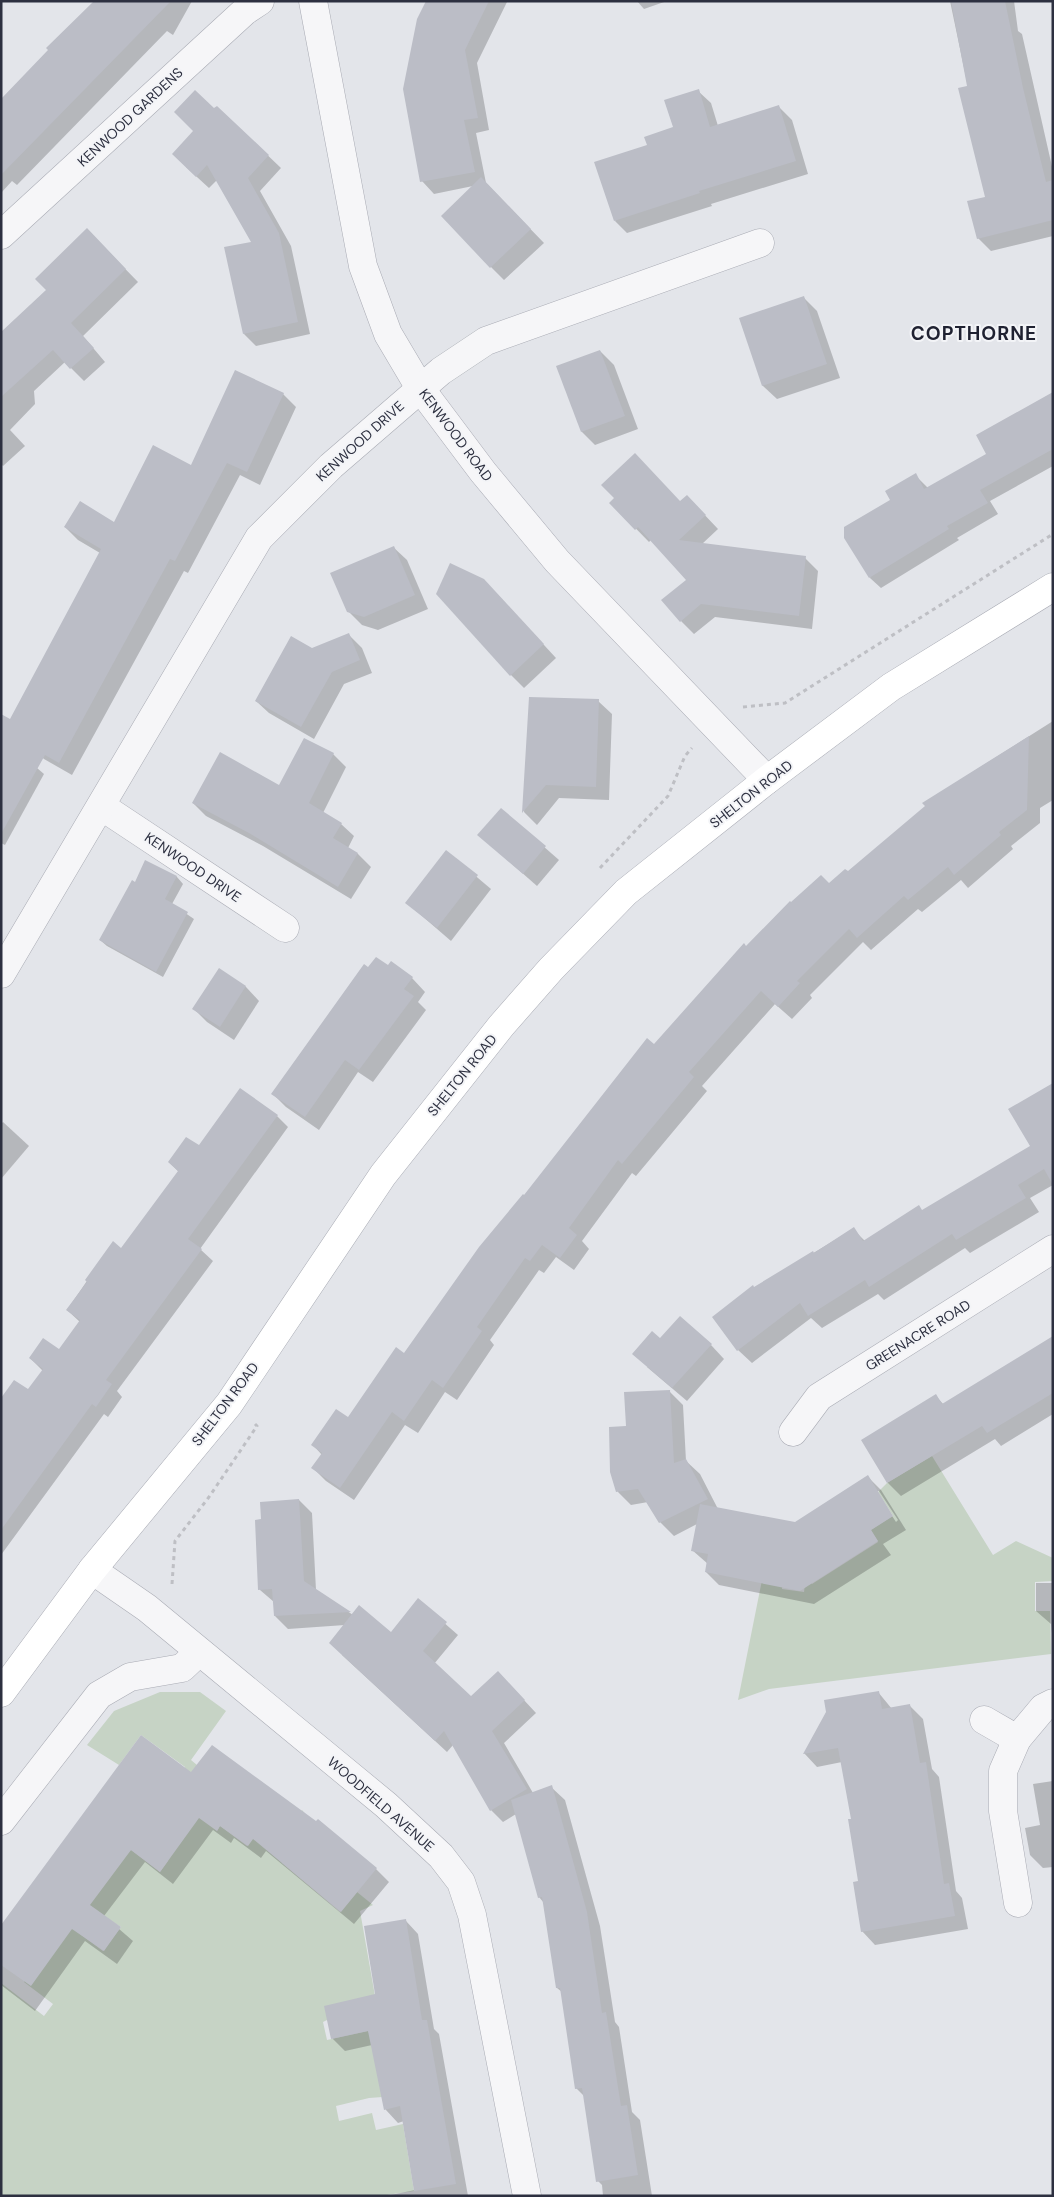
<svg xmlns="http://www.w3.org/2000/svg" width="1054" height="2197" font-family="'DM Sans',sans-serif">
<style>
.green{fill:#c6d3c5}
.shadow{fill:#0003;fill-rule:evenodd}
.building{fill:#bbbdc6}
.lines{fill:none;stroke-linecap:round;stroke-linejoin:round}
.street-casing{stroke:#a9abb4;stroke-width:29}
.secondary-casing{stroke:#a9abb4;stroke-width:29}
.path{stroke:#bebfc4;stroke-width:3;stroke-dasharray:4 4;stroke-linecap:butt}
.street{stroke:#f6f6f8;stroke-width:28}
.secondary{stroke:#fff;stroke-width:28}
.labels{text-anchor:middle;stroke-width:4;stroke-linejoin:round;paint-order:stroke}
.street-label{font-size:14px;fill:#2d3040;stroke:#f3f4f7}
.district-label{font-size:19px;font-weight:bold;letter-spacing:1px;fill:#1f2131;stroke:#f3f4f7}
</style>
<rect width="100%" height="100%" fill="#e3e5ea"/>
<!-- green -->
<g class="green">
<polygon points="932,1456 993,1555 1016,1541 1053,1558 1053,1581 1035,1582 1035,1611 1050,1611 1051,1654 769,1689 738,1700 769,1545 783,1579 782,1589 804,1592 806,1576 812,1584 878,1542 871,1530 893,1516 878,1492 887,1483"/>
<polygon points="160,1692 200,1692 226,1711 191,1760 197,1765 217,1831 220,1826 247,1846 266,1821 285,1834 302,1810 308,1817 282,1863 340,1912 357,1892 373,1905 360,1911 375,1996 323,2022 327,2040 368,2031 396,2096 369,2098 336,2106 339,2121 372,2113 376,2130 403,2124 414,2191 380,2196 1,2196 1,1983 44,2016 53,2004 24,1982 36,1965 72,1928 103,1951 121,1927 75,1898 131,1850 160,1872 168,1861 185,1767 141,1735 119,1765 87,1745 114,1711"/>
</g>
<!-- shadow -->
<g class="shadow">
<polygon points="96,1 192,1 173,35 167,31 17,185 12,181 1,193 1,101"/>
<polygon points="427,1 507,2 477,63 489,130 476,133 486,183 544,243 504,280 491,267 473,186 434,194 422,181"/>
<polygon points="637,1 667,1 644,9"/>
<polygon points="950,1 1014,1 1018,31 1022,34 1053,171 1053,236 991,251 978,238 987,198 968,87"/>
<polygon points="698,91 711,103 718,126 779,107 792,120 808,174 711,204 712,206 627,233 615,221 649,146 675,128"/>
<polygon points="217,107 281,168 260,191 291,246 310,334 256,346 244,334 253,242 217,180 209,188 186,167"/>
<polygon points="100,243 138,282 83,336 105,362 84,381 65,362 34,391 35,404 10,430 25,446 3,466 1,464 1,334"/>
<polygon points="804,298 817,311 840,378 777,399 763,386 740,319"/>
<polygon points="600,351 614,365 638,429 595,445 582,432 558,367"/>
<polygon points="283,394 296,407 260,485 240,475 188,573 184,571 72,775 44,759 31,746 100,553 78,540 65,527 115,524 192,467"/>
<polygon points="1053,394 1053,466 990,501 998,514 957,538 959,540 881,588 870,578 892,500 915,475 928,488 988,454"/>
<polygon points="611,503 681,503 700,510 718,529 702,544 805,558 818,571 812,629 715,617 694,634 681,621 688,580 651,540 649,542"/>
<polygon points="393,547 407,560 428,609 378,630 362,625 348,611"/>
<polygon points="497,594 556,658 524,688 511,675"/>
<polygon points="349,635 362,648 372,673 344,684 314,739 269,713 256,701 312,650"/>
<polygon points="530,698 598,701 612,714 609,800 559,798 537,825 524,812"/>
<polygon points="1053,721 1053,800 1040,808 1040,823 1011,846 1013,849 968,888 961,880 922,912 918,909 871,950 863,942 810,995 812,998 792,1019 775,1004 702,1086 707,1091 636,1176 632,1173 582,1241 589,1249 574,1270 556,1257 544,1273 539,1270 490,1340 494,1345 457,1400 445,1392 418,1433 405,1425 354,1500 326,1481 313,1468 322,1455 313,1445 348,1419 404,1354 524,1196 654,1045 746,947 791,904 830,885 848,873 927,806 924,803"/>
<polygon points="1,754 37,768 44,774 5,845 1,843"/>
<polygon points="333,754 346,767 323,813 341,824 354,836 348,848 358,854 371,867 351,899 263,846 206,816 193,803 279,787"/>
<polygon points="501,809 559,860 537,886 479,835"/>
<polygon points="446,851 491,889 451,941 407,903"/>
<polygon points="146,862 177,877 183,884 172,904 194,919 163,977 107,946 100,940 135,884"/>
<polygon points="368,969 412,978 425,992 418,1002 426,1010 373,1082 358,1072 319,1130 286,1107 273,1094"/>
<polygon points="219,970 246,987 259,1001 234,1040 207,1022 194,1009"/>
<polygon points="1053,1085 1053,1185 1030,1198 1039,1212 970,1253 965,1248 884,1300 878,1294 822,1328 811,1318 752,1363 738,1350 714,1317 754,1289 853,1229 865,1241 922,1211 1032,1146"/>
<polygon points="277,1116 288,1127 200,1249 213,1261 117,1391 122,1397 108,1417 104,1414 1,1555 1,1400 28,1391 43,1371 30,1358 60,1351 80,1322 67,1310 113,1243 122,1249 179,1172 169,1162 199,1147"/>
<polygon points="3,1122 29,1146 1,1179 1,1124"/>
<polygon points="1053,1338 1053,1414 1001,1446 995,1439 901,1496 888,1483 863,1441 936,1396 944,1405"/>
<polygon points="711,1345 724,1359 687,1401 647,1367"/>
<path d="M670,1392L683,1405L686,1461L700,1474L718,1509L795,1524L868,1477L881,1490L906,1530L883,1544L891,1555L814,1604L719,1585L706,1572L708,1564L692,1550L697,1524L674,1536L660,1522L648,1502L631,1505L618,1492L627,1428ZM876,1491H879L898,1520L896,1522Z"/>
<polygon points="299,1500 312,1513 316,1590 353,1615 391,1633 418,1600 458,1635 434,1664 471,1698 510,1685 536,1713 504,1743 533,1793 551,1787 565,1800 600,1926 615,2022 619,2027 632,2112 640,2120 652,2196 603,2196 602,2185 598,2181 584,2096 576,2088 562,1992 557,1988 544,1903 539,1897 516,1814 503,1822 491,1810 453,1745 447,1752 342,1655 345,1625 288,1629 275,1616 274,1602 260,1590 262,1521"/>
<polygon points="1036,1583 1053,1583 1053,1643 1051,1624 1036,1611"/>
<polygon points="878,1692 892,1709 910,1706 923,1719 932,1769 939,1777 956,1891 962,1898 968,1929 875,1945 862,1931 860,1882 852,1820 842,1762 817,1767 804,1753"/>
<polygon points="192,1774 376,1869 389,1882 354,1924 266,1851 261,1858 234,1838 231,1843 213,1830 173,1884 145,1862 104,1916 133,1941 117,1964 85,1941 35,2011 1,1985 1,1928"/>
<polygon points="1053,1781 1053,1867 1043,1868 1030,1855 1025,1828 1040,1825 1033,1784"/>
<polygon points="406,1921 418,1934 434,2029 439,2034 468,2196 386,2196 415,2190 404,2121 398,2123 386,2110 372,2045 345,2051 332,2038 376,1995"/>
</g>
<!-- building -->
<g class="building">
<polygon points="94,1 171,1 1,175 1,99 48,50 46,48"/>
<polygon points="426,1 489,1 465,50 478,118 464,120 475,172 420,182 403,89 417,19"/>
<polygon points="951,1 1005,1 1023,88 1046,182 1053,180 1053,220 977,239 967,201 985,197 958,88 967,86"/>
<polygon points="699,89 710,127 779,105 796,161 699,191 700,193 614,221 594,162 647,145 644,137 673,127 664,100"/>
<polygon points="195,90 214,108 217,106 269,155 248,178 279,233 298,322 243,334 224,247 251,242 207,165 196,177 172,154 193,131 174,112"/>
<polygon points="481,177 531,229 490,268 441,216"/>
<polygon points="87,228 126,269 71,323 94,348 70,369 53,350 1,397 1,332 46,290 35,279"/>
<polygon points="804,296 827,364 762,386 739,318"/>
<polygon points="600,350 625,416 581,432 556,366"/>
<polygon points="235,370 284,393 247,472 227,463 175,561 170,559 59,763 45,755 1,834 1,714 10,719 101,549 64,527 80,501 114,522 153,445 191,465"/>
<polygon points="1053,392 1053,449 980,490 988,503 947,526 949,529 869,578 844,538 844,527 890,500 885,491 916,473 924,489 986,454 976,435"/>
<polygon points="635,453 680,501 687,495 706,515 679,540 806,556 799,616 701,604 680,622 661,600 686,580 638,527 635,530 609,503 614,498 601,485"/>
<polygon points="394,546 415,595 364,617 347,612 330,573"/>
<polygon points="450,563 484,579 544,644 510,676 436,594"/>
<polygon points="349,633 360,660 332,672 301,727 255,701 291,636 312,648"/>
<polygon points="529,697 599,699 596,787 546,785 522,813"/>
<polygon points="1029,736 1027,810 999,832 1001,835 954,875 948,867 908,900 904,896 857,938 849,929 797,981 800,983 778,1007 761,991 689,1072 694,1077 622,1164 618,1160 569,1228 577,1235 560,1258 542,1245 530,1261 525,1258 477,1327 482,1331 443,1388 432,1380 404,1421 392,1412 340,1488 311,1468 322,1453 311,1445 336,1409 348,1417 396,1347 404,1353 479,1247 523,1194 524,1195 647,1038 654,1044 744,943 746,946 790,901 791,902 821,875 829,883 845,869 848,871 925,806 922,803"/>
<polygon points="304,738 334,753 309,803 342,823 333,838 358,853 338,887 249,833 192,803 220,752 279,785"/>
<polygon points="501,808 546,846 523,874 477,835"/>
<polygon points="446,850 478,875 437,928 405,903"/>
<polygon points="145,860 177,876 165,899 188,912 156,972 99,940 132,880 135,882"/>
<polygon points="376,957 388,965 391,961 413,977 404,989 414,996 359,1070 345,1060 305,1117 271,1094 364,964 368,967"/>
<polygon points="219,968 246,986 220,1027 192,1009"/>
<polygon points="1053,1083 1053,1185 1044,1169 1018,1185 1026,1198 956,1240 952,1234 869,1287 865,1280 808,1316 800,1303 737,1351 712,1317 753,1285 754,1287 813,1251 814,1253 854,1227 863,1241 919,1205 922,1210 1030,1146 1008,1109"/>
<polygon points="240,1088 278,1115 188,1239 202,1249 106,1380 112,1384 96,1407 92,1404 1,1530 1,1398 14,1380 28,1389 43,1369 29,1358 43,1338 59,1349 80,1320 66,1310 87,1282 85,1280 113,1241 121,1248 178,1171 168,1162 186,1137 199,1145"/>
<polygon points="680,1316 712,1344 672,1388 632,1354 652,1331 660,1338"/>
<polygon points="1053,1336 1053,1393 987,1433 982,1426 887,1483 861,1440 936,1394 942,1404"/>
<polygon points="670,1390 674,1463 686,1459 708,1499 659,1523 638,1489 616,1492 610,1472 609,1427 626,1426 624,1392"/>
<polygon points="868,1475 893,1516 871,1530 878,1541 800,1591 705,1572 708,1554 691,1551 700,1504 795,1522"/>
<polygon points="299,1499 304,1581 351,1612 274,1616 272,1589 258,1590 255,1520 261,1519 260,1502"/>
<polygon points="418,1598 447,1622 423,1651 471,1696 498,1671 525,1700 492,1731 527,1789 490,1811 444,1731 435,1741 329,1643 359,1605 391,1632"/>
<polygon points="879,1691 882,1709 910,1704 920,1763 926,1762 944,1884 949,1883 955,1916 861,1932 853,1882 858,1881 848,1819 851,1819 838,1748 803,1754 826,1712 824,1700"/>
<polygon points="141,1735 191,1772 212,1745 316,1821 318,1819 377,1868 341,1912 253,1839 248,1846 220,1826 217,1831 199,1818 160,1872 131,1850 90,1905 121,1927 104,1951 72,1929 31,1986 1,1965 1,1925"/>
<polygon points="552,1785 587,1912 602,2013 606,2012 621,2106 627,2105 638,2175 596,2182 582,2088 575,2089 560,1988 556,1988 542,1897 538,1898 511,1800"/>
<polygon points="406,1919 422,2020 427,2020 456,2184 414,2191 400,2106 384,2110 368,2031 331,2039 324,2006 375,1994 364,1926"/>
</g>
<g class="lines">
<defs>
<g id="street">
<polyline points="313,1 363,266 388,334 420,388 483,472 557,561 767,780"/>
<polyline points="1,235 245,11 260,1"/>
<polyline points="101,806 285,928"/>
<polyline points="1,974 259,538 331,466 441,371 486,341 760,243"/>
<polyline points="793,1432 819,1397 1053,1249"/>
<polyline points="92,1570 147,1608 386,1805 441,1856 461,1882 472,1915 527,2196"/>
<polyline points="984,1720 1017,1739"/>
<polyline points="1,1821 99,1695 130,1677 182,1668 199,1652"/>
<polyline points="1018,1903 1003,1811 1003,1771 1017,1739 1043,1708 1053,1703"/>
</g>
<polyline id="secondary" points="1,1693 92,1570 229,1404 383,1175 501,1026 551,969 626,892 767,780 891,687 1053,587"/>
</defs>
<!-- street casing -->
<use href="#street" class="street-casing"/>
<!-- secondary casing -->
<use href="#secondary" class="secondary-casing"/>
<!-- path -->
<g class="path">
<polyline points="743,707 785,703 1053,534"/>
<polyline points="600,868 668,796 685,756 692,748"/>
<polyline points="172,1584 175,1541 209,1497 257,1426 255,1424"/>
</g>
<!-- street -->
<use href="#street" class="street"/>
<!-- secondary -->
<use href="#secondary" class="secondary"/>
</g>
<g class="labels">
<!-- street labels -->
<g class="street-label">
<text transform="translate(130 117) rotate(-43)" y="5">KENWOOD GARDENS</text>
<text transform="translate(456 435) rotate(53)" y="5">KENWOOD ROAD</text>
<text transform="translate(360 441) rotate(-42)" y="5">KENWOOD DRIVE</text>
<text transform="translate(751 794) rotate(-38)" y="5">SHELTON ROAD</text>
<text transform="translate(193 867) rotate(34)" y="5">KENWOOD DRIVE</text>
<text transform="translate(462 1075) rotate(-51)" y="5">SHELTON ROAD</text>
<text transform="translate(918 1335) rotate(-32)" y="5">GREENACRE ROAD</text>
<text transform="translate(225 1404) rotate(-53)" y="5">SHELTON ROAD</text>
<text transform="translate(381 1804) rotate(41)" y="5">WOODFIELD AVENUE</text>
</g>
<!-- district labels -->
<g class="district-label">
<text x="974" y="340">COPTHORNE</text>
</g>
</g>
<!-- border -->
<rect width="1054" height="2197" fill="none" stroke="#2d3040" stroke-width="5"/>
</svg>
